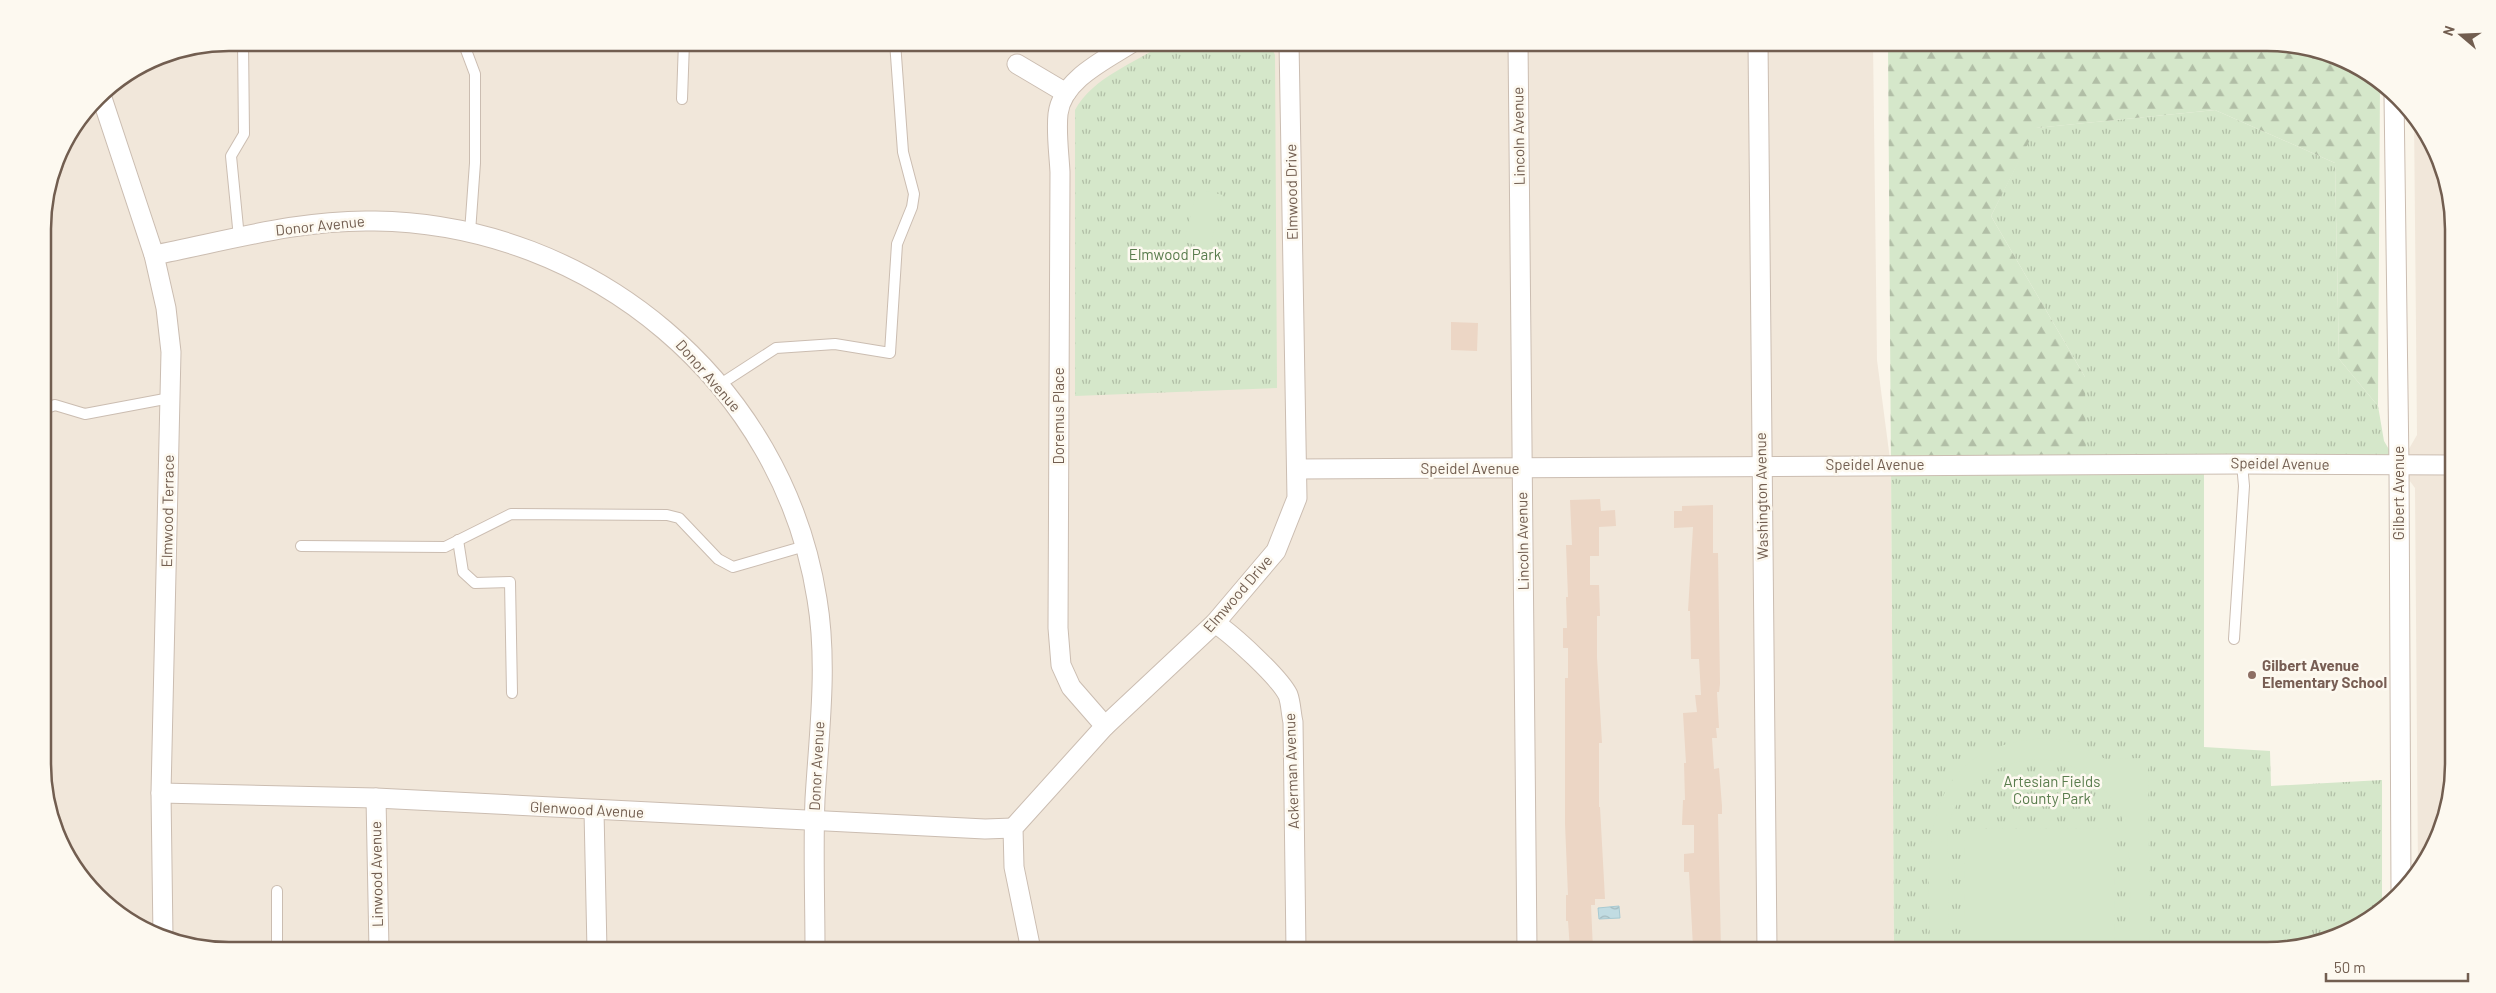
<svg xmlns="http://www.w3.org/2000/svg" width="2496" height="993" font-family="Barlow,sans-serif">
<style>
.residential{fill:#f1e7da}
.grass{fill:url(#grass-tufts)}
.forest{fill:url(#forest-firs)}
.garden{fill:#d5e7ca}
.water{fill:url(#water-waves);stroke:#a8cad2}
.building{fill:#ecd6c5}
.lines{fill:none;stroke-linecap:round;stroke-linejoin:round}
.lane-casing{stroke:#cbbdb1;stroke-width:12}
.street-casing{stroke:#cbbdb1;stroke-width:21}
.lane{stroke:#fff;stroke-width:10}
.street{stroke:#fff;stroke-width:19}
.education-dot{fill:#8d6e63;stroke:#fdf9f0;stroke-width:2}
.labels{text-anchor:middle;stroke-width:5;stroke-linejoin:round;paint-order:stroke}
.street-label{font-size:15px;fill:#725e50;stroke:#fdf9f0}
.park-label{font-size:15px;fill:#597c4d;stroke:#fdf9f0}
.education-label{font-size:15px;font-weight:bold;fill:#785e54;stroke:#fdf9f0;text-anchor:start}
.rim{fill:none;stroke:#725e50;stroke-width:2.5}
</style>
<defs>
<pattern id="grass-tufts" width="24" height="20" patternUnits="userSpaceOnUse" patternTransform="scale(1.25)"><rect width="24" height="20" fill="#d5e7ca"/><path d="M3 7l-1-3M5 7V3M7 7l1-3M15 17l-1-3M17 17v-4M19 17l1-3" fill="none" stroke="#b1bea6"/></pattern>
<pattern id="forest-firs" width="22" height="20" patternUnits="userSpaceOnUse" patternTransform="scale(1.25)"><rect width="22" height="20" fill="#d5e7ca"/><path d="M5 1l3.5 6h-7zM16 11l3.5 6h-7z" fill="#b1bea6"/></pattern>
<pattern id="water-waves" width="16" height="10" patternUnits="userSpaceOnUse" patternTransform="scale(1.25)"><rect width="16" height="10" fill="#c1dce2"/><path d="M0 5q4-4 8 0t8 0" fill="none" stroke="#a1b6ba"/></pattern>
</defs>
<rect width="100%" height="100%" fill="#faf5ea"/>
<!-- residential -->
<g class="residential">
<polygon points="229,42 1873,43 1877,360 1891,467 1894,950 229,950 169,940 125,919 89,887 62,846 46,800 43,217 62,146 106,89 158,57"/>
<polygon points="2414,115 2439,158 2452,205 2453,764 2443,824 2418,872 2415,488 2399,466 2417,435"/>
</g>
<!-- grass -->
<g class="grass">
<path d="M1165,43H1270L1275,55L1277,388L1075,396V110C1093,77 1135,63 1165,43Z"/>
<polygon points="2215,110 2335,163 2339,359 2378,406 2384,441 2399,466 2204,467 2204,747 2270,751 2271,786 2382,780 2382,911 2327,940 2279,950 1894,950 1891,467 2085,377 1991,216 2035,128"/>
</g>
<!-- forest -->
<polygon class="forest" points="1888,43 2267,43 2327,53 2380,81 2378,406 2339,359 2335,163 2215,110 2036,128 1991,216 2085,377 2086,466 1891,467"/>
<!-- garden -->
<g class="garden">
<polygon points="1197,189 1223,195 1210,248 1184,242"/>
<path d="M2047,738L2063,740L2079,745L2105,759L2148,758L2150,950H2129C2129,913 2135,842 2119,811C2091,757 2030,744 1981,779C1966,789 1952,807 1949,825C1946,837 1948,853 1948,866C1949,894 1949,922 1949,950H1930C1929,852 1913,745 2047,738Z"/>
<polygon points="2114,828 2115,950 1965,950 1964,829"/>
</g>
<!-- water -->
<polygon class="water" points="1619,906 1620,918 1599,919 1598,908"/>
<!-- building -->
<g class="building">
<polygon points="1451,322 1478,323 1477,351 1451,350"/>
<polygon points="1600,499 1601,511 1615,510 1616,526 1599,527 1599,556 1590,556 1590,585 1599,585 1600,616 1597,616 1597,657 1602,743 1599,743 1599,807 1600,807 1605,899 1595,899 1595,905 1591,905 1593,950 1570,950 1568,921 1566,921 1566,895 1568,895 1565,824 1565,678 1568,678 1568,648 1563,648 1563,628 1567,628 1566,597 1568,597 1566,545 1572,545 1570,500"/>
<polygon points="1713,505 1713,553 1718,553 1720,684 1719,692 1717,692 1719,728 1716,728 1717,738 1712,738 1714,769 1719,768 1722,806 1722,814 1718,814 1721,950 1696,950 1696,947 1693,947 1689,872 1684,872 1684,854 1694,853 1694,825 1682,825 1683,800 1685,800 1684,763 1686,763 1683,713 1697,712 1695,695 1701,695 1699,659 1691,659 1690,611 1688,611 1693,527 1674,528 1674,511 1682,511 1682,506"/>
</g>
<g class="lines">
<defs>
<g id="lane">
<polyline points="463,42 475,74 475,163 470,232"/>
<polyline points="682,99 684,42"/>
<polyline points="239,238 231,156 244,134 243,42"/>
<polyline points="719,385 776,348 835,344 890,353 897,244 912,207 914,194 903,152 895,42"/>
<polyline points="44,409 55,405 85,414 170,398"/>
<polyline points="458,540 463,572 475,583 510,582 512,693"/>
<polyline points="301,546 445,547 511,514 667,515 679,518 718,559 733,567 805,546"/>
<polyline points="2234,639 2244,486 2242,464"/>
<polyline points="277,891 277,950"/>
</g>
<g id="street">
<polyline points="1518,42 1527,950"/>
<polyline points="1758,42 1767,950"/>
<polyline points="1017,64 1066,93"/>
<polyline points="101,95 154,255 166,308 171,352 161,793 163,937"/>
<polyline points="2394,95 2399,466 2401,891"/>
<path d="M154,255C226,241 301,219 375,221C592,224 783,383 817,599C828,664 819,733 815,799C813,849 815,900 815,950"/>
<polyline points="1297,469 2242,464 2453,465"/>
<path d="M1215,623C1233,635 1279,677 1288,695C1291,703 1291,714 1293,722L1296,950"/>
<path d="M1105,726L1071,687L1061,665L1058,628L1060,172C1059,153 1056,133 1058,114C1062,79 1107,59 1133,42"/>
<polyline points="161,793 376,798 985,829 1013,828"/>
<polyline points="376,798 379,950"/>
<polyline points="594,811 597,950"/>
<polyline points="1031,950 1014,867 1013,828 1105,726 1215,623 1276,551 1297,498 1289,42"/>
</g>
</defs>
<!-- lane casing -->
<use href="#lane" class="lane-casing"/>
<!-- street casing -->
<use href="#street" class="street-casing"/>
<!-- lane -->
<use href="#lane" class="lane"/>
<!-- street -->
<use href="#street" class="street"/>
</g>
<!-- markers -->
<circle class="education-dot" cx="2252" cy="675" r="5"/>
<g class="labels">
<!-- street labels -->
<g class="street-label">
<text transform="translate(1519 136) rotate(-91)" y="5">Lincoln Avenue</text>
<text transform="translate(1292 192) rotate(-91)" y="5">Elmwood Drive</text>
<text transform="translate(320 226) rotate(-6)" y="5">Donor Avenue</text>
<text transform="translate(708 376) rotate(49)" y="5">Donor Avenue</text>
<text transform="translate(1059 416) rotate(-90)" y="5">Doremus Place</text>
<text transform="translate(2280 464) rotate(1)" y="5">Speidel Avenue</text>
<text x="1875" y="470">Speidel Avenue</text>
<text x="1470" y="474">Speidel Avenue</text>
<text transform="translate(2399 493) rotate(-90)" y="5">Gilbert Avenue</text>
<text transform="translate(1762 496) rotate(-91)" y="5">Washington Avenue</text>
<text transform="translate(168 511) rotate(-89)" y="5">Elmwood Terrace</text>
<text transform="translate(1523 541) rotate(-91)" y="5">Lincoln Avenue</text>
<text transform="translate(1238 594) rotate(-49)" y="5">Elmwood Drive</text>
<text transform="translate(817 766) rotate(-87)" y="5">Donor Avenue</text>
<text transform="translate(1292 771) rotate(-92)" y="5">Ackerman Avenue</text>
<text transform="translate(587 810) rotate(3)" y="5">Glenwood Avenue</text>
<text transform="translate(377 874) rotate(-91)" y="5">Linwood Avenue</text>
</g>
<!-- park labels -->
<g class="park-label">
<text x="1175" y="260">Elmwood Park</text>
<text x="2052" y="787">Artesian Fields<tspan x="2052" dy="17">County Park</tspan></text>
</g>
<!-- education labels -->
<g class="education-label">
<text x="2262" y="671">Gilbert Avenue<tspan x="2262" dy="17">Elementary School</tspan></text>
</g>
</g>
<!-- crop -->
<path d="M0 0H2496V993H0ZM229 51H2267A178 178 0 0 1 2445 229V764A178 178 0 0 1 2267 942H229A178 178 0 0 1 51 764V229A178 178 0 0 1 229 51Z" fill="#fdf9f0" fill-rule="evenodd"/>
<path class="rim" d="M229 51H2267A178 178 0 0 1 2445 229V764A178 178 0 0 1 2267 942H229A178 178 0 0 1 51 764V229A178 178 0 0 1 229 51Z"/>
<!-- north arrow -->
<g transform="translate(2461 35) rotate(289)" stroke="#fdf9f0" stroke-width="4" paint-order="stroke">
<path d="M0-4L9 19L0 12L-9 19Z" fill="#725e50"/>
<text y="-8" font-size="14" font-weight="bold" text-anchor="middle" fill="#725e50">N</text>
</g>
<!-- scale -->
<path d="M2326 973v8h142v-8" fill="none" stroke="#725e50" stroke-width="2.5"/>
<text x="2334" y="973" font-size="15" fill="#725e50" stroke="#fdf9f0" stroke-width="4" paint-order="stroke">50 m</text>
</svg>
